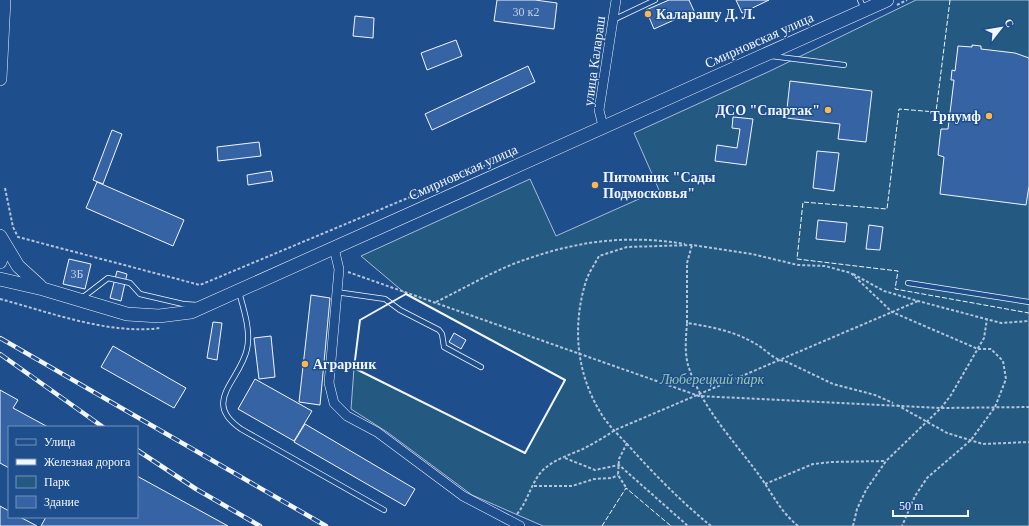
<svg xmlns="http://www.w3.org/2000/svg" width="1029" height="526" font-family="Georgia,serif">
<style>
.green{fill:#245a82;stroke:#a8bbd7}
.building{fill:#3563a3;stroke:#f2f6ff}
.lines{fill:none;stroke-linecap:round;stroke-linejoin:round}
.lane-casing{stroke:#f2f6ff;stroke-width:6}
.street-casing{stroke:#f2f6ff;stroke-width:10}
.secondary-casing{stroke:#f2f6ff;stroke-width:14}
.path{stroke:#b3c4dc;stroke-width:2;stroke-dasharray:3 2;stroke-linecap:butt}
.lane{stroke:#1f4e8c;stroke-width:4.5}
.street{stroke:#1f4e8c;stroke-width:9}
.secondary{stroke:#1f4e8c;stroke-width:13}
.rail-casing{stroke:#f2f6ff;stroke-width:4.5}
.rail{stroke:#1f4e8c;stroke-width:3;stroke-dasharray:9;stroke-linecap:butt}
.fence{stroke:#f2f6ff;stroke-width:1;stroke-dasharray:5 2;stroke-linecap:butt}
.wall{stroke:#f2f6ff;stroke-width:2}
.poi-dot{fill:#ffb74d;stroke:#1f4e8c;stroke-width:1.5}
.labels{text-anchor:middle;stroke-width:3;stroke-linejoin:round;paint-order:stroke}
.number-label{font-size:12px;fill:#c3d1e8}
.poi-label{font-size:14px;font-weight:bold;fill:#f2f6ff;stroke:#1f4e8c;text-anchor:start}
.street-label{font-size:14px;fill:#f2f6ff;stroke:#1f4e8c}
.park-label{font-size:14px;font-style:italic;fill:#97c8a6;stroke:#1f4e8c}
</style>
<rect width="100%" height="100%" fill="#1f4e8c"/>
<!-- green -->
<polygon class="green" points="916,0 1029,0 1029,526 543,526 472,495 387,432 351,409 354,368 525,453 565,380 406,294 361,256 530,179 556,236 659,190 634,133 770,71"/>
<!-- building -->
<g class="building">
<polygon points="497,0 535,0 557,3 554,29 494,21"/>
<polygon points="669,0 689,0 694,11 654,29 646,10"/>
<polygon points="736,0 769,0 742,13"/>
<polygon points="355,16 374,18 373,38 353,36"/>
<polygon points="456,40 462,56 427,70 421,53"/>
<polygon points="972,45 981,46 981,49 1015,53 1029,58 1029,186 1026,205 940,194 944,157 938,155 941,129 948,129 954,80 951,80 952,70 955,71 958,46 972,47"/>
<polygon points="528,66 535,82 432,130 425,114"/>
<polygon points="790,81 872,91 866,142 838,139 840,124 786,118"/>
<polygon points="733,117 753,119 746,165 715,161 717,145 737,148 740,129 732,128"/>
<polygon points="112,130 122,134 103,184 93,180"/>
<polygon points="259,142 261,156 218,161 217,147"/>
<polygon points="817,151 839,153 834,191 813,188"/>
<polygon points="271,171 273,181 248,185 247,175"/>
<polygon points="97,182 184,220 173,246 86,208"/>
<polygon points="818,220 847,223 845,242 816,239"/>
<polygon points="869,225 883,227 880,250 866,249"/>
<polygon points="69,259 91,264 85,289 63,284"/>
<polygon points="117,271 127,274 121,301 110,298"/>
<polygon points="311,295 330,298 320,405 299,402"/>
<polygon points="213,322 222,323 217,360 207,358"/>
<polygon points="454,333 466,340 461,349 449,342"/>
<polygon points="271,336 275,377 259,379 254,338"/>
<polygon points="113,346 186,388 174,408 101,367"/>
<polygon points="255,379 312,411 294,441 238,409"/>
<polygon points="0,390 18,400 13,408 48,427 9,427 9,468 0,463"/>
<polygon points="305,424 415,489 405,506 294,442"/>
<polygon points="137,476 228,526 41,526 46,517 137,517"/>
<polygon points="0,506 9,511 9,517 20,517 37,526 0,526"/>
</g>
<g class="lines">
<defs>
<g id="lane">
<polyline points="860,0 864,9"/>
<polyline points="613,20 655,0"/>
<polyline points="771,56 844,65"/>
<polyline points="908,283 1029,302"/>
<path d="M239,292C244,310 251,331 247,349C240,381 201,402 241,429L384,510"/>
<polyline points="336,292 385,299 400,310 439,330 442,334 444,347 481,367"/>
<polyline points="82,298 108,278 130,283 140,294 183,304 197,305"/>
</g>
<g id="street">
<polyline points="603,126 599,110 616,0"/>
<polyline points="334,248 339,269 329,383 334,403 347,416 377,432 463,496 520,526"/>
</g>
<g id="secondary">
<polyline points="0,79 4,0"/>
<polyline points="0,236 18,266 40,286"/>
<polyline points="0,262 3,254 2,242"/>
<polyline points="0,279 43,289 127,314 159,316 191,312 887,0"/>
</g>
</defs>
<!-- lane casing -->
<use href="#lane" class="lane-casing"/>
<!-- street casing -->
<use href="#street" class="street-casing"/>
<!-- secondary casing -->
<use href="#secondary" class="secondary-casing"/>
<!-- path -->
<g class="path">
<polyline points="897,5 907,0"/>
<polyline points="5,188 13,227 18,237 200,285 508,156"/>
<polyline points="348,272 699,396 941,408 1029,407"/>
<polyline points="853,274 884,291 918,301 1001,323 1029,321"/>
<path d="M0,299C49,312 109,335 160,328"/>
<path d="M436,302C467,287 498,268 530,258C582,240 631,235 685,244"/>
<polyline points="687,323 687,263 692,245"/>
<polyline points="897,405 947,433 983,444 1029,442"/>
<polyline points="627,443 619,459 618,475 627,489"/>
<polyline points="565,458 595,470 619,465 688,526"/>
<polyline points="765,484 813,464 832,462 886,461"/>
<polyline points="534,486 572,486 594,479 612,478 618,475"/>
<path d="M517,514C528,501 531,483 542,471C553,460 569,455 583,449C594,443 605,437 615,430L918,301"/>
<path d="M711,526C684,504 659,479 636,454C625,441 611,429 602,415C576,374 572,326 586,281C589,272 595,264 599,256L627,247L692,245L752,254L798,265L825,266L851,273L892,312L978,349H991L1003,361L1006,379L995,407L971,440L927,478L915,496L902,526"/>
<path d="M798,526C780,511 772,493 759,475C735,442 702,408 689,368C684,354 686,337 687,323C712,327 734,331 756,344C765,349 775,361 785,361L833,384L875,395L893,403"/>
<polyline points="853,526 857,509 866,490 886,461 941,408 951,395 984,338 987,319"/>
</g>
<!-- lane -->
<use href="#lane" class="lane"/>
<!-- street -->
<use href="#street" class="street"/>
<!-- secondary -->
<use href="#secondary" class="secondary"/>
<defs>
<g id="rail">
<polyline points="0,338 326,526"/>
<polyline points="0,354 103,427"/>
<polyline points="137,450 196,489 260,526"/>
</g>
</defs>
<!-- rail casing -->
<use href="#rail" class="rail-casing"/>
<!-- rail -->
<use href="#rail" class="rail"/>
<!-- fence -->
<g class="fence">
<polyline points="950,0 936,112 899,109 887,209 803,202 797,259 898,271 895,289 1029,313"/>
<polyline points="602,526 626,488 671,526"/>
</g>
<!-- wall -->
<polygon class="wall" points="406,294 565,380 525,453 354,368 360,320"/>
</g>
<!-- markers -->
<g class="poi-dot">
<circle cx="648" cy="14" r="4"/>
<circle cx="828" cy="110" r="4"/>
<circle cx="989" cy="116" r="4"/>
<circle cx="595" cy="185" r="4"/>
<circle cx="305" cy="364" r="4"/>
</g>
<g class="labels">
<!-- number labels -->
<g class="number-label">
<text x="526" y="16">30 к2</text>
<text x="77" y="278">3Б</text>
</g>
<!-- poi labels -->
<g class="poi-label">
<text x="656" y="19">Каларашу Д. Л.</text>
<text x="820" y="115" text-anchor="end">ДСО "Спартак"</text>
<text x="981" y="121" text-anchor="end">Триумф</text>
<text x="603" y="182">Питомник "Сады<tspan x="603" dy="16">Подмосковья"</tspan></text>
<text x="313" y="369">Аграрник</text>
</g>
<!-- street labels -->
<g class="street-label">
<text transform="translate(759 40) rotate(-24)" y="5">Смирновская улица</text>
<text transform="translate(594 61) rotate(-82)" y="5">улица Калараш</text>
<text transform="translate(463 172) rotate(-24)" y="5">Смирновская улица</text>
</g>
<!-- park labels -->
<g class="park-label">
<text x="712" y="384">Люберецкий парк</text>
</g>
</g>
<!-- legend -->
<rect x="8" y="426" width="130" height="92" fill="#1f4e8c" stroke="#7391ba"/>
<rect x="16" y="439" width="20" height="6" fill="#1f4e8c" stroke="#7391ba"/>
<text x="44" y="446" font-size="12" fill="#f2f6ff">Улица</text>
<rect x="16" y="459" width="20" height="6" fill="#f2f6ff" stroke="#7391ba"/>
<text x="44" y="466" font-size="12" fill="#f2f6ff">Железная дорога</text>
<rect x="16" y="476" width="20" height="12" fill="#245a82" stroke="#7391ba"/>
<text x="44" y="486" font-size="12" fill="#f2f6ff">Парк</text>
<rect x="16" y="496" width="20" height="12" fill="#3563a3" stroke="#7391ba"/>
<text x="44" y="506" font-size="12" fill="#f2f6ff">Здание</text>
<!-- north arrow -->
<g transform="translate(1001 28) rotate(59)" stroke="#1f4e8c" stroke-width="3" paint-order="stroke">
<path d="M0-3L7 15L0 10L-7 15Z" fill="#f2f6ff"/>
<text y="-6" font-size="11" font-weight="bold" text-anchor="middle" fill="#f2f6ff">С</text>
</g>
<!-- scale -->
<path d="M893 510v6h75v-6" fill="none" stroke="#f2f6ff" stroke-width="2"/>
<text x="899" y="510" font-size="12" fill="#f2f6ff" stroke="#1f4e8c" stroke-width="3" paint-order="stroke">50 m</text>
</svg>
